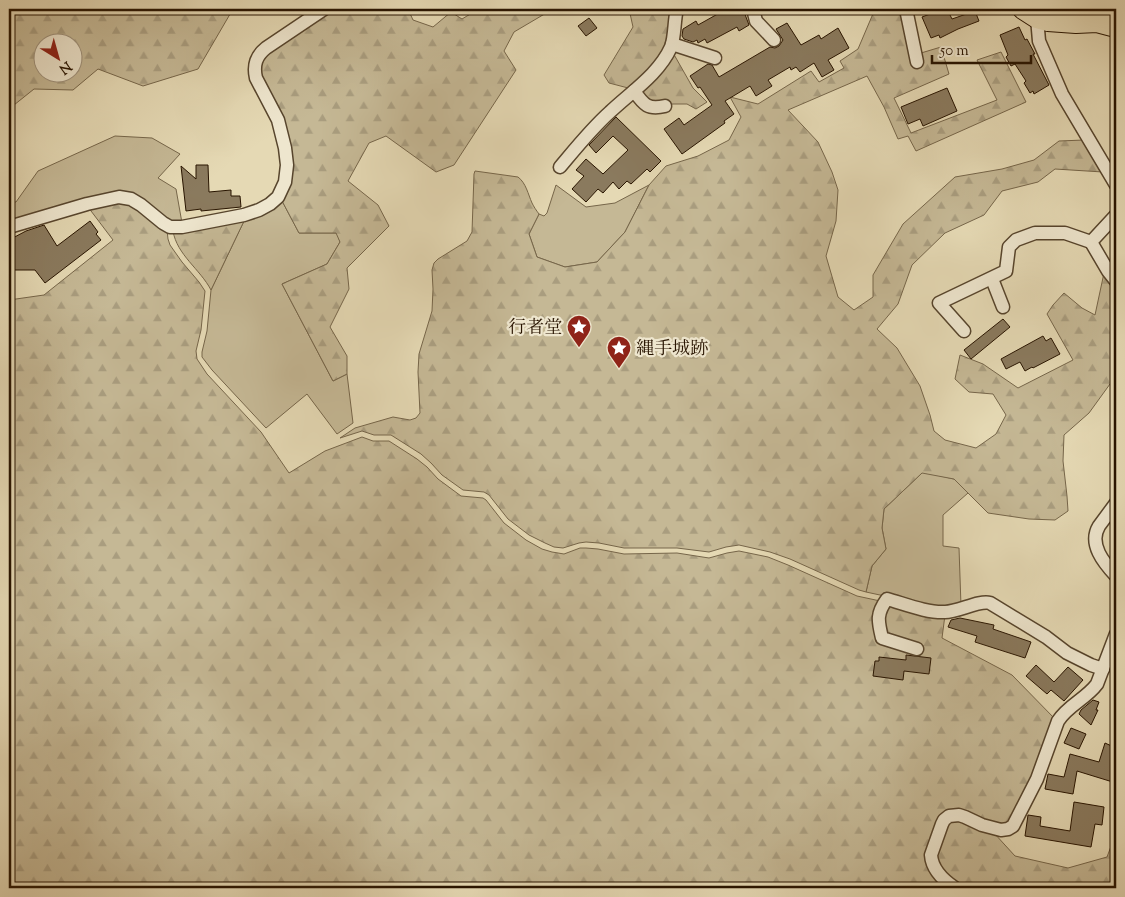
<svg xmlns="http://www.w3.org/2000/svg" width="1125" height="897" font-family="'Sorts Mill Goudy','Noto Serif JP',serif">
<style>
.green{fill:#c5b895;stroke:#76664a}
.forest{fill:url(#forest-firs);stroke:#76664a;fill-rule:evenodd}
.building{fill:#8a7a5e;stroke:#281400}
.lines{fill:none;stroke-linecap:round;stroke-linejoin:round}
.minor-casing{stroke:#57452d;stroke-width:15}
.primary-casing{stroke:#281400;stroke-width:22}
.minor{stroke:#eee6ce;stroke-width:12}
.primary{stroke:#e5d9b4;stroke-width:20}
.labels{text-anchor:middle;stroke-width:4.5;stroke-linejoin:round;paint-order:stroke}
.poi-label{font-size:18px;fill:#281400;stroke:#eee6ce;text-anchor:end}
</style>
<defs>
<pattern id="forest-firs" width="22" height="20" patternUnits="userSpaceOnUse" patternTransform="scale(1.25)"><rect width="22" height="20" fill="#c5b895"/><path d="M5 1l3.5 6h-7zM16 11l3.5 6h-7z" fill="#a99d7f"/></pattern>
</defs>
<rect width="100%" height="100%" fill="#e5d9b4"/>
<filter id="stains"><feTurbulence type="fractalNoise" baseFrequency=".004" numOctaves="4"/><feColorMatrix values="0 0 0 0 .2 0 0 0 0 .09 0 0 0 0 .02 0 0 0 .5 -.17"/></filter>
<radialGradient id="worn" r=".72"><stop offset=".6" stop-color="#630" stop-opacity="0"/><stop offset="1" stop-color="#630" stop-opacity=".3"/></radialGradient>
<!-- green -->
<g class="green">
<polygon points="115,136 152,138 180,154 158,178 176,189 182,223 171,223 132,196 9,223 9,202 16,202 38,171"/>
<polygon points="556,185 586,207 615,203 649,185 625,232 597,262 565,267 537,257 529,234 539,214 544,216 547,213"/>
<polygon points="281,199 299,233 337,233 340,242 327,264 282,284 333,381 347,374 353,423 337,434 307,394 266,428 212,370 202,357 202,352 207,331 211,290 245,219"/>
<polygon points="923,472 954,479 968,493 943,515 943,546 959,548 961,606 945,609 866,592 872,566 886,549 882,528 884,509"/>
</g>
<!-- forest -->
<g class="forest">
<path d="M9,9H233L198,69L143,86L98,69L73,90L34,89L9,109ZM72,42V72H42V42Z"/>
<polygon points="332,9 408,9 413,20 433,27 451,12 462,19 472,13 476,9 553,9 514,32 504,51 516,70 454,165 436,172 386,136 369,143 348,181 378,205 389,226 347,268 349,289 330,327 347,356 347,374 333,381 282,284 327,264 340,242 336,233 299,233 281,199 289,183 260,76 259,67 268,51"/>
<polygon points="629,9 674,9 667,48 632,89 609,83 604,75 633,27"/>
<path d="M875,9H901L911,56L941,47L949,74L894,98L911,133L997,100L977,60L1001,52L1026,102L916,151L908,136L898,139L884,107L867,76L788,110L818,142L832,172L838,190L836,221L826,256L838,297L854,310L873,297V275L903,224L955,177L1002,169L1034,160L1059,141L1084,140L1103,172L1055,169L1038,182L1002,191L984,215L945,233L912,265L898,304L877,329L897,348L920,386L930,415L934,431L945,440L976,448L996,434L1006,415L993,394L969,392L955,379L960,355L983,364L1018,388L1073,360L1047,314L1053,305L1064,293L1082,308L1095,315L1104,273L1114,284L1112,325L1116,333V384H1110L1089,413L1064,435L1063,461L1067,496L1068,511L1055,520L1029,519L988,513L954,479L922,473L884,509L882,528L886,549L872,566L866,592L859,590L790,559L770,552L739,545L726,547L709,552L677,548H624L599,543L586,542L579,543L563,548L554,547L545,543L529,535L508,519L489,495L484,492L463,490L442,475L431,463L421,454L391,435H374L362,431L340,438L355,428L393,417L410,420L416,418L420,413L418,372L419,354L432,311L433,289L432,270L434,263L438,259L467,241L472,232L474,174L475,171L518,177C526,183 528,194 532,203C534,207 536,210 539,214L529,234L537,257L565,267L597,262L625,232L649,185L666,166L698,156L729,140L741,117L730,97L758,104L811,71L819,82L844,68L840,61L858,49Z"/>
<polygon points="672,51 693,88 707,102 696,109 687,104 662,104 649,101 638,91"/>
<polygon points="118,201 130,203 167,230 168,239 170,245 182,262 199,282 205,291 201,330 196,351 197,359 207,374 261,432 289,473 325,451 362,437 373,441 389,441 417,459 427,467 438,479 461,496 483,498 486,500 504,523 526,540 542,549 552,552 564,554 580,548 586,548 598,549 624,554 677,553 709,558 727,553 739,551 768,557 788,565 857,596 945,615 942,638 1012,675 1055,719 1034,778 1007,825 952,811 927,854 949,888 9,888 9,300 44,295 113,240 88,207"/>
<path d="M245,219L211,290C200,269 177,255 173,231Z"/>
<path d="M958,820L994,833L1015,856L1068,868L1107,857L1116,833V888H965C954,882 937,872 936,857C936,849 945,831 948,823Z"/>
</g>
<!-- building -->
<g class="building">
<polygon points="730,9 743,9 749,25 739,31 737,27 707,43 705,39 698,43 697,40 693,42 684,39 682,36 683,29 696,21 698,25 723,11 723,12"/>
<polygon points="937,9 947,9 952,19 975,11 979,21 958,29 940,38 939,35 931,38 922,17 930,14 929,12"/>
<polygon points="589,18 597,28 586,36 578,26"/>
<polygon points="787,23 801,45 819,35 821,39 838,28 849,48 828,60 834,70 822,77 814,63 800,72 796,67 791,70 790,67 768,80 772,86 756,96 750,86 725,101 734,114 724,121 725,123 682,154 664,129 679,118 684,125 712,105 700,87 698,88 690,76 708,64 712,65 719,77 770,47 775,48 779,46 783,40 776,29"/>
<polygon points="1019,27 1025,40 1027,39 1035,54 1033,54 1049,85 1034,94 1033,91 1030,93 1024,83 1026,81 1015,64 1011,66 1006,57 1008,55 1000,35"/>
<polygon points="947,88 957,111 923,126 920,119 908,124 901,107"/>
<polygon points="616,117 661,161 650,172 647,169 631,184 627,181 619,189 613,182 603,193 598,189 586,202 572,189 584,176 576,170 586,159 603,174 628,150 613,136 596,153 589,145"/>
<polygon points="196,165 208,165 209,192 231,190 231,196 240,196 241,207 201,211 201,209 186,211 181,166 196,179"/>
<polygon points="90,221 98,232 96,234 101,240 45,283 35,270 9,270 9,240 26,231 44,225 57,246"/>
<polygon points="1003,319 1010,327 971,359 964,350"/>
<polygon points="1043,336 1046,341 1051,338 1060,354 1033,368 1032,367 1025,371 1020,362 1006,369 1001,359"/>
<polygon points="960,618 994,625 993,629 1031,642 1025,658 975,642 977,636 948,627 951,620"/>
<polygon points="906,655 931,658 929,674 904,671 903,680 873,676 875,661 879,661 879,657 906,660"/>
<polygon points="1036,665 1054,682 1068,667 1083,680 1064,701 1051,690 1047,694 1026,676"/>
<polygon points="1093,700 1099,702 1096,710 1098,710 1091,725 1079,714 1081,710"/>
<polygon points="1071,728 1086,734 1079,749 1064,743"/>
<polygon points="1105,743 1116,748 1116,783 1077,771 1073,794 1045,789 1048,774 1064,777 1070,754 1099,762"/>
<polygon points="1074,802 1104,807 1102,825 1095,824 1091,847 1025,836 1028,815 1041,817 1040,826 1070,831"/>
</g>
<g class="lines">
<defs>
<g id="minor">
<polyline points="753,9 756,21 774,40"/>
<polyline points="906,9 917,62"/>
<polyline points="1033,13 1037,18 1039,41 1062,94 1116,185"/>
<polyline points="1108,24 1114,9"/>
<polyline points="672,44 715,58"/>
<path d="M634,91C644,105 648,110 665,106"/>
<path d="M560,167C576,148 592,128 610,112C631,92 659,74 671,47C675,37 674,20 677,9"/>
<polyline points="1116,215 1091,242 1108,271 1116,281"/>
<path d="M9,227L87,204L119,197L131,199L141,205L163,223L170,227H182L244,215L259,210L270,204L278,197L285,182L287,165L285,148L278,120L256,78C253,65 256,56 266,48L324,9"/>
<polyline points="992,279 1003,307"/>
<polyline points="964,331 939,303 1006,271 1009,247 1016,240 1035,233 1065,233 1091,242"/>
<path d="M1116,503L1099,526C1088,544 1104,563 1116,576"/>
<path d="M917,649L882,638C878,621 876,614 887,599C905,604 927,613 945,612C958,612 979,600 990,603L1046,637L1067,653L1091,665L1103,669"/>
<path d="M955,888C943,880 932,870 931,855L942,824L944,820L949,816L959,815L965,817L982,825L1001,830L1008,829L1013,826L1037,779L1058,721C1068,705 1086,699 1097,684L1116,634"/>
</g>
<polyline id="primary" points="1023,9 1037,18 1048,21 1076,23 1097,22 1116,27"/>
</defs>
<!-- minor casing -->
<use href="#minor" class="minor-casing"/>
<!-- primary casing -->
<use href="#primary" class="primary-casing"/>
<!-- minor -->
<use href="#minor" class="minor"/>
<!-- primary -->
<use href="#primary" class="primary"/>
</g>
<!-- icons -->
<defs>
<symbol id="sight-pin" viewBox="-11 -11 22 30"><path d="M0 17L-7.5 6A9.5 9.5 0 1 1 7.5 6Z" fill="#8f2418" stroke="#eee6ce"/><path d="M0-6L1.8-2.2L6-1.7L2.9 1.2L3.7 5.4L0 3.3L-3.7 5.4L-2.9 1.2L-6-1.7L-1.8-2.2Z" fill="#fff"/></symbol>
</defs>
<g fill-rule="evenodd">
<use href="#sight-pin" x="565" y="313" width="28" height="38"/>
<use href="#sight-pin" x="605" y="334" width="28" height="38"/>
</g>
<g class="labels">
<!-- poi labels -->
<g class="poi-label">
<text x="562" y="333">行者堂</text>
<text x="636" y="354" text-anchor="start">縄手城跡</text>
</g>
</g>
<!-- margin -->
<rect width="1125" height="897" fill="none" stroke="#e5d9b4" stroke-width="30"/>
<rect x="10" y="10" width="1105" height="877" fill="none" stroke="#281400" stroke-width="2.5"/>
<rect x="15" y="15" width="1095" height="867" fill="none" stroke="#281400"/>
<!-- north arrow -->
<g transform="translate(58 58) rotate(143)"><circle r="24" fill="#eee6ce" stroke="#9f927c"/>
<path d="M0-4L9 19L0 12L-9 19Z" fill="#8f2418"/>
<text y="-8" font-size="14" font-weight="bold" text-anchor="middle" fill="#281400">N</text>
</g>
<!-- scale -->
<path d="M932 55v8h99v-8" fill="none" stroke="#281400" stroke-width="2.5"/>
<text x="940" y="55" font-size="15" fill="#281400" stroke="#eee6ce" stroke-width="4" paint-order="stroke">50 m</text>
<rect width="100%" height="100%" filter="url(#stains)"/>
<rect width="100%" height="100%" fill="url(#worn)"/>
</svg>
